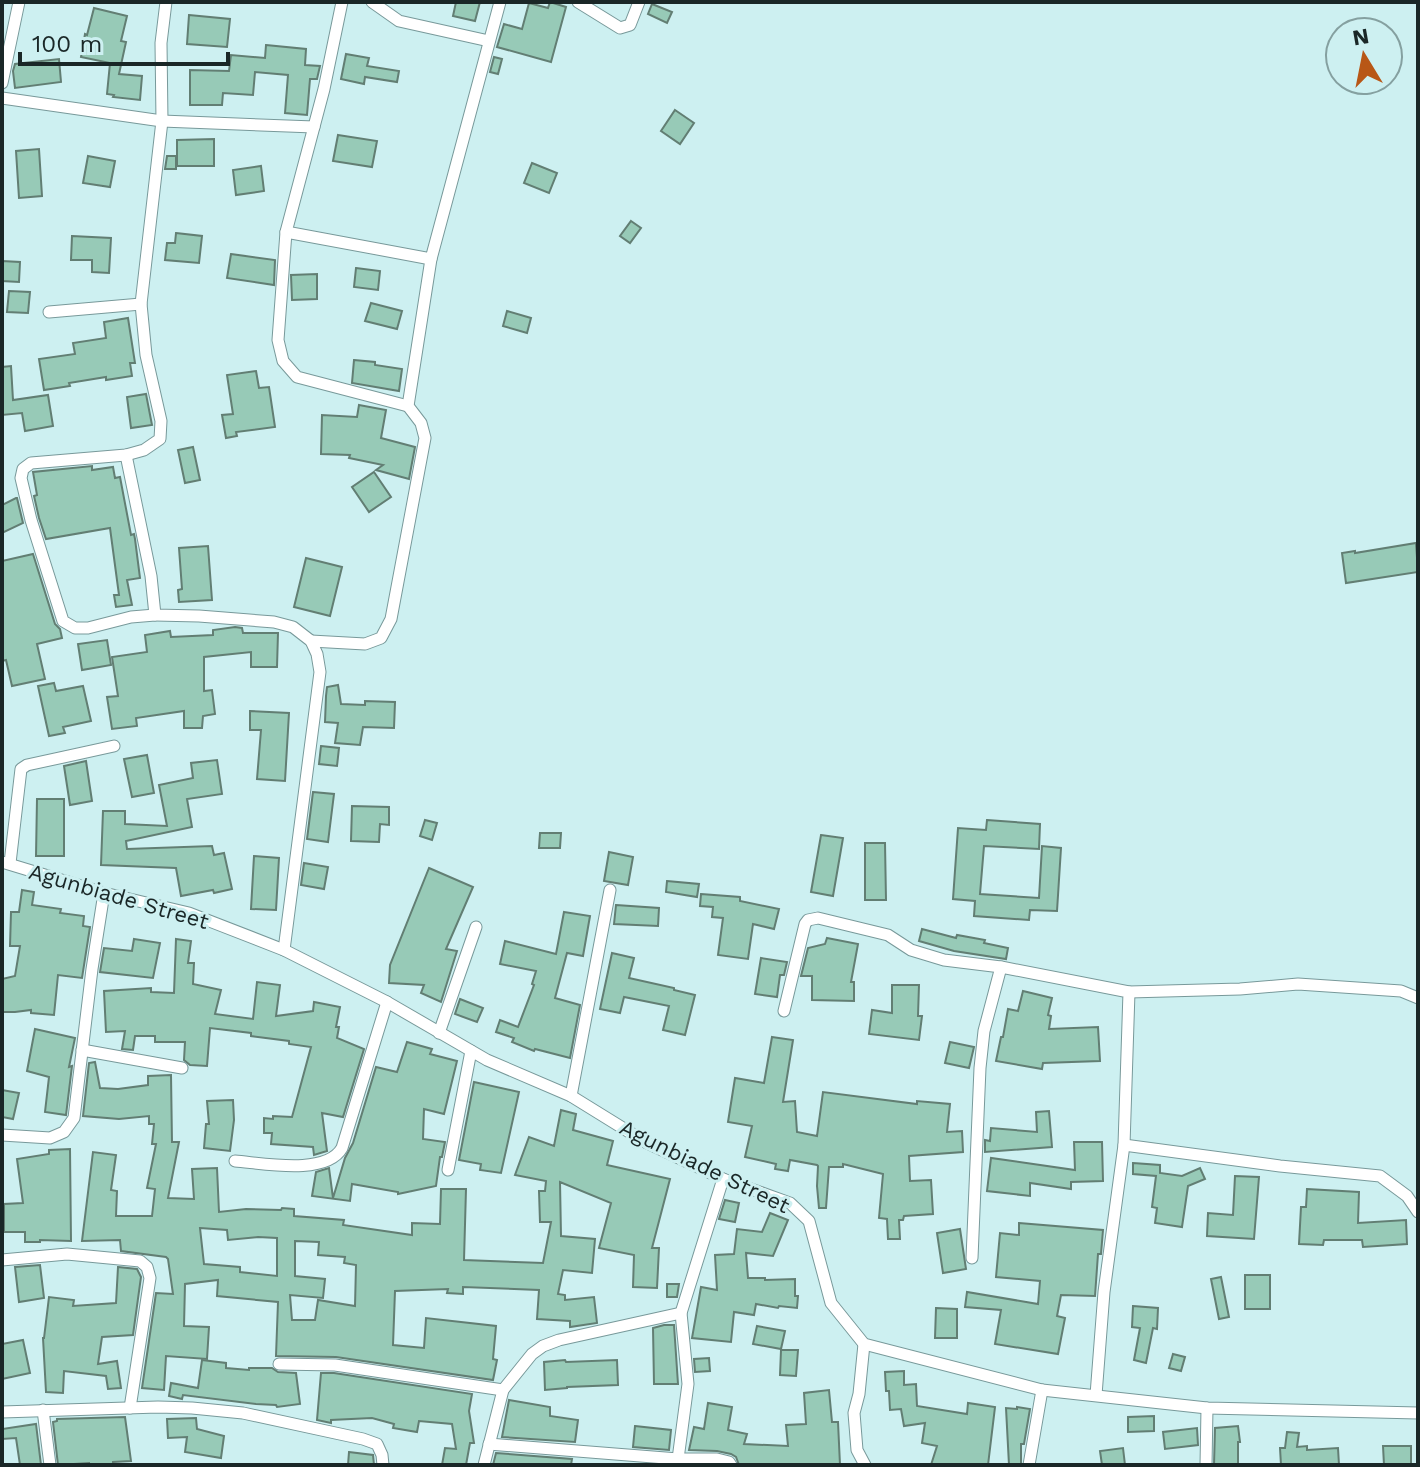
<svg xmlns="http://www.w3.org/2000/svg" width="1420" height="1467" font-family="'Work Sans',sans-serif">
<style>
.building{fill:#97cab7;stroke:#627e73;stroke-width:2;fill-rule:evenodd}
.lines{fill:none;stroke-linecap:round;stroke-linejoin:round}
.street-casing{stroke:#78999a;stroke-width:13}
.street{stroke:#fff;stroke-width:11}
.labels{text-anchor:middle;stroke-width:6;stroke-linejoin:round;paint-order:stroke}
.street-label{font-size:22px;fill:#1a2727;stroke:#cdf0f1}
</style>
<rect width="100%" height="100%" fill="#cdf0f1"/>
<!-- building -->
<g class="building">
<polygon points="456,2 480,2 475,21 453,16"/>
<polygon points="550,2 566,7 551,62 497,47 504,24 522,29 529,3 548,8"/>
<polygon points="652,4 672,12 667,23 648,14"/>
<polygon points="94,8 127,16 121,41 126,42 119,74 142,76 140,100 113,97 114,95 107,94 110,63 81,57 85,34 87,35"/>
<polygon points="189,15 230,19 227,47 187,44"/>
<polygon points="266,45 306,49 305,65 320,66 317,79 310,79 307,115 285,113 288,75 255,72 253,95 223,93 222,105 190,105 190,70 229,71 231,55 265,58"/>
<polygon points="346,54 369,58 367,66 399,71 397,82 365,77 364,84 341,79"/>
<polygon points="494,57 502,59 498,74 490,72"/>
<polygon points="59,59 61,82 15,88 13,71 15,64"/>
<polygon points="675,110 694,123 680,144 661,131"/>
<polygon points="338,135 377,141 372,167 333,161"/>
<polygon points="214,139 214,166 177,166 177,140"/>
<polygon points="39,149 42,196 19,198 16,151"/>
<polygon points="88,156 115,161 110,187 83,183"/>
<polygon points="167,156 176,156 176,169 165,169"/>
<polygon points="532,163 557,173 549,193 524,183"/>
<polygon points="261,166 264,191 236,195 233,170"/>
<polygon points="631,221 641,228 630,243 620,236"/>
<polygon points="176,233 202,236 199,263 165,260 167,243 175,243"/>
<polygon points="72,236 111,238 109,273 92,272 92,260 71,260"/>
<polygon points="231,254 275,260 274,285 227,278"/>
<polygon points="2,261 20,262 19,282 2,281"/>
<polygon points="356,268 380,271 378,290 354,287"/>
<polygon points="317,274 317,299 292,300 291,275"/>
<polygon points="9,291 30,292 28,313 7,312"/>
<polygon points="371,303 402,311 397,329 365,321"/>
<polygon points="507,311 531,318 527,333 503,326"/>
<polygon points="128,318 135,363 130,363 132,376 106,380 106,377 69,383 70,386 44,390 39,359 75,354 73,343 106,338 104,322"/>
<polygon points="354,360 375,362 375,365 402,369 399,391 352,383"/>
<polygon points="11,366 13,400 48,395 53,426 25,431 22,413 2,415 2,367"/>
<polygon points="256,371 259,388 269,387 275,427 236,432 237,436 226,438 222,415 233,414 227,375"/>
<polygon points="146,394 152,425 131,428 127,397"/>
<polygon points="359,405 386,410 381,438 415,447 409,479 376,470 383,465 349,458 350,455 321,454 322,415 357,417"/>
<polygon points="193,447 200,480 185,483 178,450"/>
<polygon points="92,466 92,470 113,467 115,478 120,477 131,535 134,534 135,539 140,578 127,580 132,605 116,607 114,595 119,595 110,528 46,539 39,518 34,496 37,495 33,472"/>
<polygon points="374,472 391,497 369,512 352,487"/>
<polygon points="16,498 17,498 23,523 2,533 2,505"/>
<polygon points="1416,543 1418,572 1346,583 1342,553 1355,551 1355,553"/>
<polygon points="208,546 212,600 179,602 178,590 182,589 179,548"/>
<polygon points="33,554 55,624 60,629 62,638 37,644 45,679 12,686 6,660 2,661 2,561"/>
<polygon points="306,558 342,567 330,616 294,607"/>
<polygon points="235,627 242,628 243,633 278,633 277,667 251,667 251,652 204,657 204,691 212,690 215,714 203,716 202,728 184,728 184,711 136,718 137,726 112,729 107,697 118,696 112,657 147,652 145,635 170,631 171,637 213,635 213,630"/>
<polygon points="107,640 111,665 82,670 78,644"/>
<polygon points="54,683 56,691 83,686 91,721 63,727 65,733 49,736 38,686"/>
<polygon points="338,685 341,704 365,705 365,701 395,702 394,728 363,727 360,745 335,743 338,723 325,722 326,696 327,687"/>
<polygon points="250,711 289,713 285,781 257,779 261,730 250,730"/>
<polygon points="321,746 339,748 337,766 319,764"/>
<polygon points="147,755 154,793 132,797 124,759"/>
<polygon points="217,760 222,794 187,799 192,827 126,841 127,849 212,846 214,855 224,853 232,889 214,893 213,890 181,896 176,868 101,865 103,811 125,811 125,824 167,826 159,785 193,778 191,763"/>
<polygon points="86,761 92,801 70,805 64,766"/>
<polygon points="313,792 334,794 328,842 307,839"/>
<polygon points="37,799 64,799 64,856 36,856"/>
<polygon points="352,806 389,807 389,825 380,824 379,842 351,841"/>
<polygon points="425,820 437,823 432,840 420,836"/>
<polygon points="987,820 1040,824 1039,849 984,846 980,894 1039,898 1042,846 1061,848 1057,911 1030,910 1029,920 974,916 975,901 953,899 958,828 986,830"/>
<polygon points="540,833 561,833 560,848 539,848"/>
<polygon points="821,835 843,838 833,896 811,892"/>
<polygon points="865,843 885,843 886,900 865,900"/>
<polygon points="609,852 633,857 628,885 604,881"/>
<polygon points="254,856 279,858 276,910 251,909"/>
<polygon points="304,863 328,867 324,889 301,885"/>
<polygon points="429,868 473,887 446,949 457,951 441,1002 421,993 424,985 389,983 390,965"/>
<polygon points="667,881 699,884 697,897 666,892"/>
<polygon points="22,890 34,892 32,905 61,909 60,913 84,916 83,926 90,927 82,978 58,975 54,1015 31,1013 31,1010 15,1012 2,1012 2,979 15,976 20,946 10,946 11,912 19,912"/>
<polygon points="701,894 740,897 740,901 779,909 774,929 753,924 748,959 718,955 723,918 712,917 713,907 700,906"/>
<polygon points="616,905 659,908 658,926 614,924"/>
<polygon points="564,912 590,916 583,956 567,953 555,998 580,1005 570,1058 535,1049 534,1051 512,1042 514,1038 496,1032 500,1020 518,1027 534,985 532,984 536,971 500,964 505,941 556,954"/>
<polygon points="922,929 956,938 957,935 985,940 984,943 1008,948 1006,959 954,951 919,941"/>
<polygon points="827,938 858,944 851,982 854,982 854,1001 812,1000 812,976 801,976 808,948 825,944"/>
<polygon points="134,939 160,943 153,978 100,972 104,948 132,951"/>
<polygon points="176,939 191,941 188,963 194,963 193,984 221,990 215,1014 253,1019 257,982 280,985 276,1016 313,1011 314,1002 340,1007 336,1027 339,1027 337,1038 364,1049 343,1117 322,1113 327,1151 314,1155 313,1147 271,1144 272,1133 264,1133 264,1118 273,1119 273,1116 292,1117 311,1047 289,1044 289,1041 251,1036 251,1033 210,1028 207,1066 190,1065 184,1060 185,1042 155,1042 155,1036 135,1036 133,1050 122,1049 125,1031 106,1032 104,991 151,988 151,992 174,993"/>
<polygon points="612,953 634,958 629,978 674,988 674,990 695,995 685,1035 663,1030 669,1006 624,997 620,1013 600,1009"/>
<polygon points="761,958 787,962 784,975 780,975 777,997 755,994"/>
<polygon points="892,985 919,985 918,1016 922,1016 919,1040 869,1034 872,1010 892,1013"/>
<polygon points="1023,991 1052,998 1048,1015 1051,1016 1049,1029 1098,1027 1100,1061 1043,1063 1042,1069 996,1061 1001,1037 1003,1037 1008,1009 1018,1011"/>
<polygon points="460,999 483,1008 477,1022 455,1014"/>
<polygon points="35,1029 75,1038 69,1067 72,1066 66,1115 45,1112 49,1077 27,1071"/>
<polygon points="772,1037 793,1040 783,1102 795,1101 797,1132 817,1136 823,1092 917,1104 917,1101 950,1104 947,1132 962,1131 963,1152 909,1156 910,1181 931,1180 933,1214 904,1216 903,1220 899,1220 900,1239 888,1239 887,1219 879,1218 883,1174 843,1164 843,1167 829,1167 826,1208 819,1208 817,1186 818,1166 817,1165 790,1160 788,1171 775,1169 776,1164 745,1157 752,1126 728,1122 735,1078 764,1083"/>
<polygon points="407,1042 432,1049 430,1054 457,1061 444,1114 424,1109 423,1139 445,1142 442,1157 440,1157 436,1186 398,1194 398,1192 352,1184 350,1201 312,1196 316,1172 329,1168 333,1198 345,1158 353,1143 376,1067 397,1072"/>
<polygon points="950,1042 974,1047 969,1068 945,1063"/>
<path d="M95,1062L100,1088L118,1089L148,1085V1076L171,1075L172,1142H179L168,1198L194,1199L192,1169L217,1168L219,1212L246,1209L281,1210L282,1208L294,1209V1216L344,1220L343,1225L412,1235V1223L440,1224L441,1189H466L464,1260L543,1263L551,1222H540L539,1191H545L546,1181L515,1175L529,1137L554,1146L561,1110L576,1114L573,1130L613,1141L607,1165L670,1179L652,1248H659L657,1288L633,1287L634,1255L599,1248L611,1203L560,1182L561,1236L595,1239L592,1273L563,1270L558,1294L565,1295V1300L594,1297L597,1323L570,1327V1321L537,1319L539,1290L463,1287V1294L447,1293L448,1289L395,1291L393,1345L424,1348L426,1318L496,1326L493,1359L497,1360L493,1380L336,1357L276,1356L278,1302L217,1296L218,1280L185,1284L184,1326L209,1327L207,1359L166,1356L164,1390L142,1388L156,1293L173,1294L168,1259L166,1257L121,1251L120,1240L82,1241L93,1152L116,1155L111,1190L117,1191L116,1216H152L155,1189L147,1188L156,1144H152L154,1124H149V1116L119,1119L83,1116L89,1063ZM200,1228L227,1230L228,1240L258,1237L277,1238V1276L240,1272V1267L204,1264ZM295,1241L319,1242L318,1255L345,1257L344,1263L356,1265L355,1306L318,1300L315,1320H292L290,1295L323,1298L325,1279L295,1276Z"/>
<polygon points="474,1082 519,1092 501,1173 480,1170 481,1164 459,1160"/>
<polygon points="2,1090 19,1093 13,1119 2,1117"/>
<polygon points="233,1100 234,1120 230,1151 204,1148 206,1124 209,1124 207,1101"/>
<polygon points="1049,1111 1052,1147 985,1152 985,1140 990,1141 991,1128 1037,1132 1036,1112"/>
<polygon points="1074,1142 1102,1142 1103,1181 1071,1182 1071,1189 1030,1183 1030,1196 987,1191 991,1158 1075,1170"/>
<polygon points="70,1149 71,1241 40,1240 40,1242 25,1242 25,1232 4,1232 4,1204 23,1203 17,1159 49,1154 49,1150"/>
<polygon points="1133,1163 1160,1165 1160,1173 1182,1176 1200,1168 1205,1179 1188,1186 1182,1227 1155,1223 1157,1208 1152,1207 1156,1176 1133,1174"/>
<polygon points="1235,1176 1259,1177 1254,1239 1207,1236 1208,1213 1233,1215"/>
<polygon points="1307,1189 1359,1192 1358,1223 1406,1220 1407,1244 1363,1247 1362,1240 1324,1240 1323,1245 1299,1244 1301,1207 1306,1207"/>
<polygon points="725,1200 739,1203 735,1222 719,1219"/>
<polygon points="770,1213 788,1220 773,1256 746,1253 748,1278 765,1278 765,1280 795,1279 795,1296 798,1296 797,1308 779,1306 778,1308 756,1304 754,1315 734,1312 731,1342 692,1338 701,1287 717,1290 715,1255 734,1254 737,1229 762,1232"/>
<polygon points="1019,1223 1103,1230 1101,1254 1098,1254 1095,1296 1061,1295 1057,1316 1065,1318 1058,1354 995,1344 1001,1310 965,1307 967,1292 1038,1304 1040,1281 996,1277 1000,1233 1019,1235"/>
<polygon points="960,1229 966,1269 943,1273 937,1233"/>
<polygon points="40,1265 44,1298 19,1302 15,1267"/>
<polygon points="118,1267 137,1269 141,1277 133,1335 102,1337 98,1364 117,1361 121,1388 108,1389 106,1376 64,1371 63,1393 46,1392 43,1338 44,1338 49,1297 74,1300 73,1306 116,1303"/>
<rect x="1245" y="1275" width="25" height="34"/>
<polygon points="1221,1277 1229,1317 1219,1319 1211,1279"/>
<polygon points="667,1284 679,1284 677,1297 667,1297"/>
<polygon points="1133,1306 1158,1308 1157,1329 1153,1328 1146,1363 1134,1360 1140,1328 1132,1327"/>
<polygon points="936,1308 957,1309 957,1338 935,1338"/>
<polygon points="664,1325 674,1325 678,1384 654,1384 653,1328"/>
<polygon points="757,1326 785,1331 781,1349 753,1344"/>
<polygon points="23,1340 30,1373 2,1379 2,1344"/>
<polygon points="781,1350 798,1350 796,1376 780,1375"/>
<polygon points="1173,1354 1185,1357 1181,1371 1169,1368"/>
<polygon points="709,1358 710,1371 695,1372 694,1359"/>
<polygon points="202,1360 226,1363 226,1368 249,1370 249,1368 272,1368 278,1372 296,1373 300,1404 277,1407 276,1405 256,1404 183,1395 182,1399 169,1396 171,1383 198,1388"/>
<polygon points="565,1360 566,1362 617,1360 618,1385 567,1387 567,1388 545,1390 544,1362"/>
<polygon points="904,1371 904,1385 916,1384 917,1406 967,1414 968,1403 995,1407 988,1465 931,1465 937,1446 922,1443 925,1423 904,1426 901,1409 890,1410 889,1391 886,1391 885,1372"/>
<polygon points="321,1373 334,1373 472,1394 469,1411 474,1443 470,1443 466,1465 442,1465 445,1448 456,1449 452,1424 419,1421 417,1432 393,1428 394,1424 372,1418 331,1420 331,1423 317,1420"/>
<polygon points="829,1390 832,1422 838,1422 840,1465 739,1465 736,1457 731,1454 717,1451 689,1450 694,1427 704,1429 708,1403 732,1407 728,1430 747,1434 744,1444 788,1446 786,1425 806,1424 804,1393"/>
<polygon points="509,1400 550,1407 550,1416 578,1420 575,1442 502,1437"/>
<polygon points="1017,1407 1030,1409 1024,1444 1021,1444 1021,1465 1009,1465 1006,1408 1017,1409"/>
<polygon points="1154,1416 1154,1431 1128,1432 1128,1417"/>
<polygon points="125,1417 131,1461 113,1462 113,1465 89,1465 89,1463 58,1465 53,1422 57,1421 57,1419"/>
<polygon points="196,1418 197,1429 224,1436 221,1458 185,1452 187,1437 168,1438 167,1419"/>
<polygon points="36,1424 41,1465 20,1465 16,1438 2,1439 2,1429"/>
<polygon points="635,1426 671,1430 669,1450 633,1447"/>
<polygon points="1238,1426 1240,1442 1238,1442 1238,1465 1214,1465 1215,1428"/>
<polygon points="1197,1428 1198,1445 1165,1449 1163,1432"/>
<polygon points="1287,1432 1299,1433 1297,1447 1307,1446 1307,1450 1338,1448 1339,1465 1281,1465 1280,1448 1285,1448"/>
<polygon points="1383,1446 1411,1446 1411,1465 1384,1465"/>
<polygon points="1123,1448 1125,1465 1102,1465 1100,1451"/>
<polygon points="349,1452 373,1455 374,1465 348,1465"/>
<polygon points="496,1453 572,1459 571,1465 493,1465"/>
</g>
<g class="lines">
<defs>
<g id="street">
<polyline points="342,2 324,89 286,232 278,340 283,361 297,377 408,406"/>
<polyline points="372,2 399,21 489,41"/>
<polyline points="578,2 620,28 630,25 639,2"/>
<polyline points="2,83 19,2"/>
<polyline points="2,98 162,121 314,127"/>
<polyline points="286,232 431,259"/>
<polyline points="49,312 141,304"/>
<polyline points="126,455 151,576 155,615 199,616 274,622 293,627 311,641 317,654 320,672 284,950"/>
<polyline points="155,615 131,617 88,628 75,628 63,621 31,520 21,478 23,469 31,463 126,455 144,450 160,439 161,421 146,355 141,304 162,121 161,43 166,2"/>
<polyline points="311,641 365,644 381,638 391,619 425,438 421,423 408,406 431,259 500,2"/>
<polyline points="2,862 104,893 189,913 284,950 387,1002 487,1060 571,1096 647,1143 723,1179 790,1203 809,1221 831,1303 864,1344 1042,1390 1207,1408 1418,1413"/>
<polyline points="10,863 21,769 27,765 114,746"/>
<polyline points="1129,992 1240,989 1298,984 1401,991 1418,998"/>
<polyline points="784,1011 805,924 808,920 818,918 888,935 911,950 944,960 1001,967 1129,992 1124,1145 1104,1292 1096,1395"/>
<polyline points="439,1033 476,927"/>
<polyline points="82,1050 182,1068"/>
<polyline points="571,1096 610,890"/>
<polyline points="2,1135 50,1138 64,1132 74,1118 92,969 104,893"/>
<polyline points="1124,1145 1280,1166 1380,1176 1407,1196 1418,1212"/>
<path d="M235,1161C262,1163 326,1176 342,1148L387,1002"/>
<polyline points="448,1170 471,1051"/>
<polyline points="972,1258 980,1068 984,1031 1001,967"/>
<polyline points="2,1260 67,1254 140,1261 147,1267 150,1278 130,1408"/>
<polyline points="864,1344 859,1394 854,1413 857,1450 865,1465"/>
<polyline points="279,1364 335,1365 503,1390"/>
<polyline points="43,1410 50,1465"/>
<polyline points="2,1412 158,1407 192,1408 243,1413 363,1439 377,1444 382,1455 383,1465"/>
<polyline points="489,1444 678,1459 717,1459 729,1462 731,1465"/>
<polyline points="678,1459 688,1384 681,1313 723,1179"/>
<polyline points="484,1465 503,1390 532,1354 543,1346 559,1340 681,1313"/>
<polyline points="1029,1465 1042,1390"/>
<polyline points="1206,1465 1207,1408"/>
</g>
</defs>
<!-- street casing -->
<use href="#street" class="street-casing"/>
<!-- street -->
<use href="#street" class="street"/>
</g>
<g class="labels">
<!-- street labels -->
<g class="street-label">
<text transform="translate(119 896) rotate(16)" y="8">Agunbiade Street</text>
<text transform="translate(705 1166) rotate(26)" y="8">Agunbiade Street</text>
</g>
</g>
<!-- border -->
<rect width="1420" height="1467" fill="none" stroke="#1a2727" stroke-width="8"/>
<!-- north arrow -->
<g transform="translate(1364 56) rotate(350)"><circle r="38" fill="#cdf0f1" stroke="#85a0a0" stroke-width="2"/>
<path d="M0-6L14 30L0 20L-14 30Z" fill="#b85716"/>
<text y="-12" font-size="22" font-weight="bold" text-anchor="middle" fill="#1a2727">N</text>
</g>
<!-- scale -->
<path d="M20 52v12h208v-12" fill="none" stroke="#1a2727" stroke-width="4"/>
<text x="32" y="52" font-size="24" fill="#1a2727" stroke="#cdf0f1" stroke-width="6" paint-order="stroke">100 m</text>
</svg>
